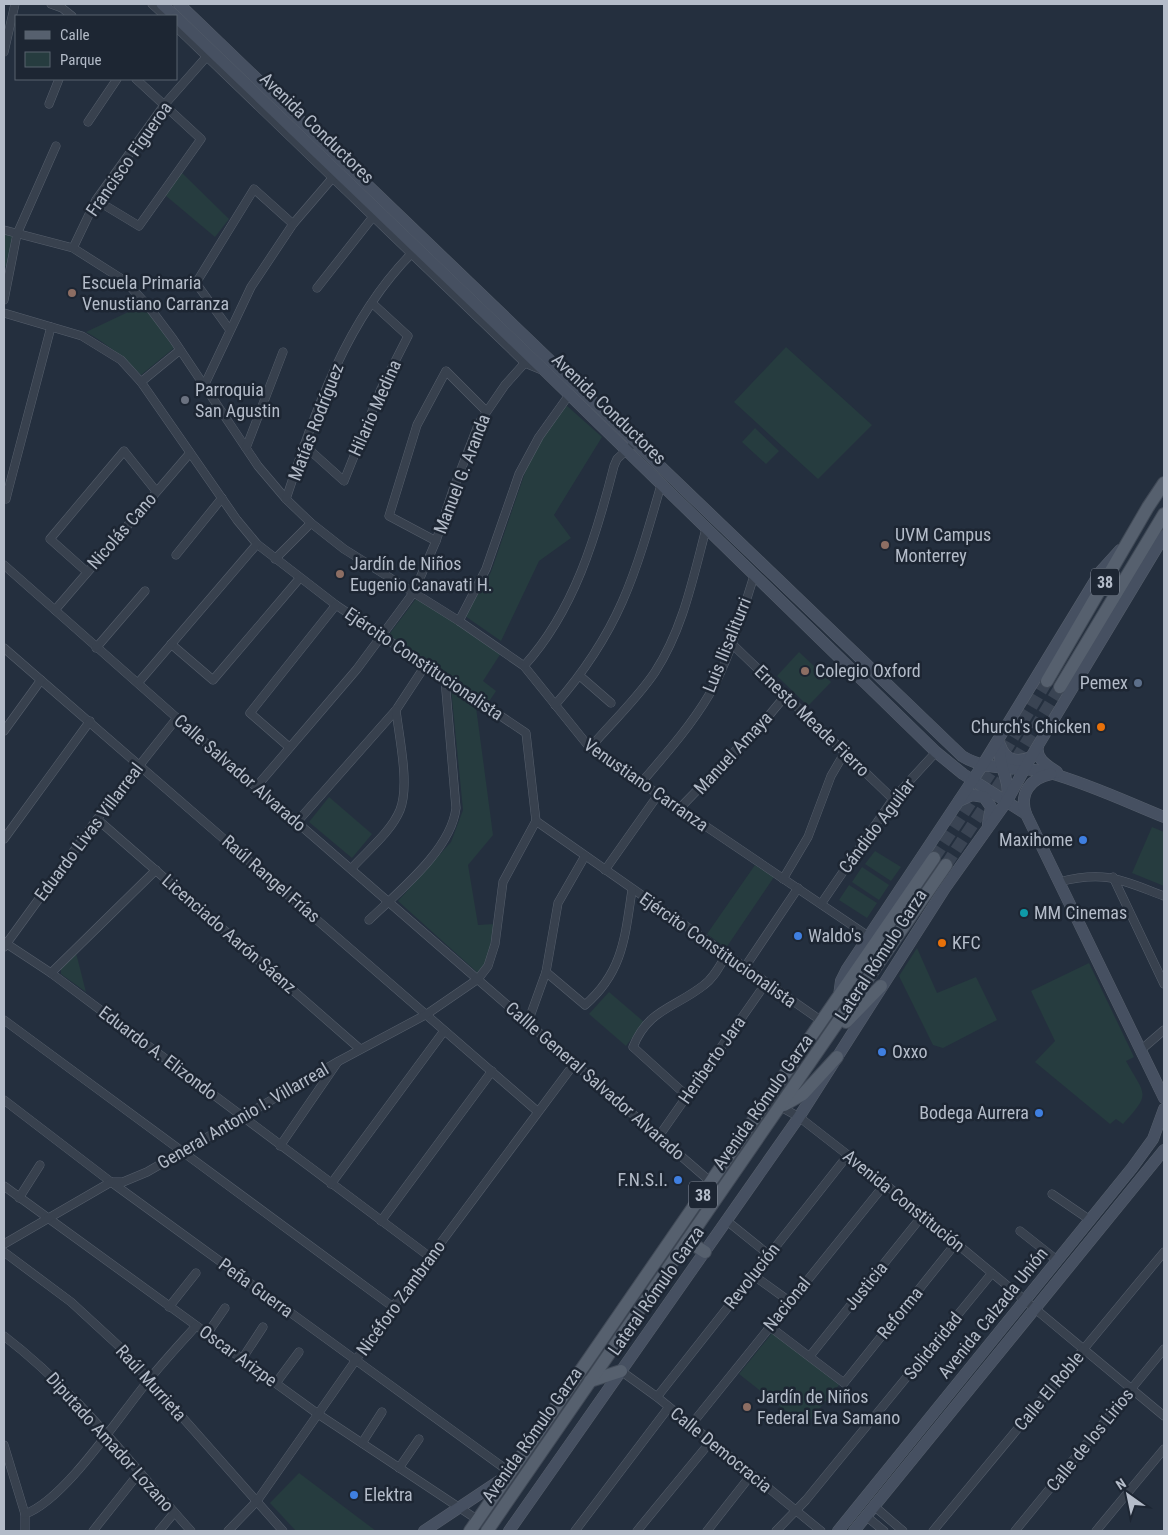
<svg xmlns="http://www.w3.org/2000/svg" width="1168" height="1535" font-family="'Roboto Condensed',sans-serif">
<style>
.green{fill:#263c3f}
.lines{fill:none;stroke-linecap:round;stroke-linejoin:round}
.primary-tunnel{stroke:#3a4453;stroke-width:12;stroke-dasharray:12 6;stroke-linecap:butt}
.street-casing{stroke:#565f6c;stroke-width:9}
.secondary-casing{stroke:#565f6c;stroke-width:12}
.primary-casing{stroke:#414a57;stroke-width:14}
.street{stroke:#38414e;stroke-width:8}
.secondary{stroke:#465061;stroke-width:11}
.primary{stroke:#56606e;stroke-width:12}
.education-dot{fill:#8d6e63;stroke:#1d2633;stroke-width:2}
.worship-dot{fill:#6b7280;stroke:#1d2633;stroke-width:2}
.service-dot{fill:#5c6f8a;stroke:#1d2633;stroke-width:2}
.food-dot{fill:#e8710a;stroke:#1d2633;stroke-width:2}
.shop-dot{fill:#3f7fe0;stroke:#1d2633;stroke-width:2}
.culture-dot{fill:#0f9aa8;stroke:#1d2633;stroke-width:2}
.labels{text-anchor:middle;stroke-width:5;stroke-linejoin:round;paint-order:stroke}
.shield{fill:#1d2633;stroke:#878f9c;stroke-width:1}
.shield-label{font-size:16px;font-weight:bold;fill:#b4bcc9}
.street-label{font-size:18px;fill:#b4bcc9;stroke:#1d2633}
.poi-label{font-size:18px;fill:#b4bcc9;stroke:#1d2633;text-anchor:start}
</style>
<rect width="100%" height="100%" fill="#242f3e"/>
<!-- green -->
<g class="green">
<polygon points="180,171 229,219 215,237 165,195"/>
<polygon points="4,231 13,233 6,266 4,266"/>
<path d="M143,305L174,348L141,375C124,357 107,344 86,332Z"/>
<polygon points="786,347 872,425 818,479 734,402"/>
<polygon points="566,405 602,437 554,515 571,538 539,561 501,641 465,616 491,572 531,455"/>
<polygon points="755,428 779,451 766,464 742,442"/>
<polygon points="418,596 501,653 483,681 496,691 488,703 388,636"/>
<polygon points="799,652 831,682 808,706 777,676"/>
<polygon points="451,688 476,707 493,835 468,865 478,925 494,924 488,957 479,974 398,901 451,842 463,810"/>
<polygon points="329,797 372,834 352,858 309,822"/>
<polygon points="1152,827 1164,832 1164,886 1132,873"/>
<polygon points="875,851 901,867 891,881 865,864"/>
<polygon points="755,865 774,877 726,948 707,934"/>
<polygon points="862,867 889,885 879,900 852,882"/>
<polygon points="849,885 877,903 867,918 839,900"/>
<polygon points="917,948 937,993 976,977 997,1020 943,1048 933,1045 899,976"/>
<polygon points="76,953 86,992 61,974 61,969"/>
<path d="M1089,963L1134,1057L1126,1061C1145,1096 1152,1092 1123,1124L1116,1119L1110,1124L1035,1062L1055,1041L1031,991Z"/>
<polygon points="609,992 644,1022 626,1046 589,1014"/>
<polygon points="773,1332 839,1385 805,1426 739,1374"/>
<polygon points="299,1473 376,1531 296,1531 270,1503"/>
</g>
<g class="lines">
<!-- primary-tunnel -->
<g class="primary-tunnel">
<polyline points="934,858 1008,746 1047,681"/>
<polyline points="946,865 1020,753 1060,687"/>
</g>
<defs>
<g id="street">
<polyline points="51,4 62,8 72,16"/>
<polyline points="152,4 165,16"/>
<polyline points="176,27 525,363 542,370"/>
<polyline points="4,52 15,4"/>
<polyline points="49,104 59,79"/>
<polyline points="88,122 117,79"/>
<polyline points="96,200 139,226 201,139 136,79"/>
<polyline points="4,230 73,248 125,281 149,307 173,339 258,466 286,499 311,523 344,549 459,621 524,666 590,748 868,936"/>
<polyline points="73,248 96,200 165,104 209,54"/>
<polyline points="317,288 376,213"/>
<polyline points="4,300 17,234 56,146"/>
<polyline points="4,313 82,336 121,360 141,382 237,520 257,544 336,605 526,733 536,821 823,1022"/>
<polyline points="229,329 196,283 254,189 293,224"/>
<polyline points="141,382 180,350"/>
<polyline points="204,386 251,287 293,224 335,175"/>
<polyline points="304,445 344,481 381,389 408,336 372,303"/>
<polyline points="246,448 283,352"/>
<polyline points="4,498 6,499 9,487 51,327"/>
<path d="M286,499C315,412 346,319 413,252"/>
<polyline points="436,541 389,516 417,425 446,371 486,411"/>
<polyline points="176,555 222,498"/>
<polyline points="275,559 311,523"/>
<polyline points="4,565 177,718 712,1183"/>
<polyline points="87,572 50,539 124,451 156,491"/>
<polyline points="55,610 190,453"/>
<polyline points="459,621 486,569 519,474 539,437 569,395"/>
<polyline points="171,644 213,680 299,579"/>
<polyline points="732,644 893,799"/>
<polyline points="4,648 537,1111"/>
<polyline points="96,648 145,591"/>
<path d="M524,666C574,611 596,537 614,466L617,459L630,447"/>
<polyline points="580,676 611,703"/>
<polyline points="138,683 257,544"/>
<path d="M555,705C619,632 635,576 661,485"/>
<polyline points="4,731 41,680"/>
<polyline points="289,747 250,713 336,605"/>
<path d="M590,748C611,723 637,699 655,672C683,629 693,578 706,529"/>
<path d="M641,783C665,755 690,727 709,695C730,659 741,616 754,576"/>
<polyline points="257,786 357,669 414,592 436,541 453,490 479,423 505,385 530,357"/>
<polyline points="679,809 766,719 786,695"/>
<polyline points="97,819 360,1049"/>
<polyline points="297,822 396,710 425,666"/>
<polyline points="4,839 90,721"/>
<path d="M351,869C367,851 391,832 400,810C410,785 399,737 396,710"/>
<polyline points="605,870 658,795"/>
<polyline points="1113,877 1164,984"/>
<polyline points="783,879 808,837 831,776 845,752"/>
<path d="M1059,882C1106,870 1121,880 1164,896"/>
<polyline points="821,904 893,799 936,752"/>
<path d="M369,920C399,891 451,850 456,808L445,679"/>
<polyline points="4,942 51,973 430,1257"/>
<polyline points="4,947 97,819 177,718"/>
<polyline points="745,967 798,888"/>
<path d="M546,972L585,1005C623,972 625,937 632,890"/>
<polyline points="51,973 156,870"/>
<polyline points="4,1020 393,1307"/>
<polyline points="528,1022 546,972 558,903 585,856"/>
<polyline points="1142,1049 1164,1030"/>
<path d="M687,1096L633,1047C648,1009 675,1008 704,985C714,978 720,965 727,954"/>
<polyline points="4,1100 111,1182 511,1473"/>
<polyline points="781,1107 799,1117 885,1184 1164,1416"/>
<polyline points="659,1136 766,983"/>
<polyline points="280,1146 337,1063"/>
<polyline points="331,1184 444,1031"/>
<polyline points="4,1186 318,1414 478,1520"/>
<polyline points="1052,1194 1090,1220"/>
<polyline points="19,1198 40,1165"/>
<polyline points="381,1221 492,1071"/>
<polyline points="727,1221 768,1254"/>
<polyline points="1020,1231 1058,1261"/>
<polyline points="4,1244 111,1182 123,1182 147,1172 339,1061 427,1014 478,979 488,966 495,944 503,882 536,821"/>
<polyline points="4,1252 71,1302 121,1348 283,1531"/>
<polyline points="753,1275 789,1301"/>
<polyline points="169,1307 196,1273"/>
<polyline points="769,1326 844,1383 956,1243"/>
<polyline points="207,1334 225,1308"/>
<path d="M4,1336C76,1391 130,1463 191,1531"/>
<polyline points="810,1356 922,1216"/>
<polyline points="242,1359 263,1327"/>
<polyline points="621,1371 657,1397 821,1531"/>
<polyline points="276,1383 299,1352"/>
<polyline points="657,1397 848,1155"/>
<polyline points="691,1425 885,1184"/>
<polyline points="362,1443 382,1412"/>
<polyline points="4,1445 25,1514 25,1531"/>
<polyline points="399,1468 419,1439"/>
<polyline points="874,1506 903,1531"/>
<path d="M25,1514C65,1500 119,1416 148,1381C163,1362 180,1344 196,1326"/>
<polyline points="866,1516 884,1531"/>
<polyline points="93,1531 139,1473"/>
<polyline points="159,1531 174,1513"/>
<polyline points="228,1531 257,1501 393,1307 574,1064"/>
<polyline points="575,1531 669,1407"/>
<polyline points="637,1531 711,1441"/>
<polyline points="707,1531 751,1475"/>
<polyline points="776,1531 806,1500 992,1273"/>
<polyline points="933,1531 1164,1252"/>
<polyline points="1015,1531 1164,1349"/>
<polyline points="1096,1531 1164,1449"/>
</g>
<g id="secondary">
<polyline points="162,4 175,16"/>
<path d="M179,4L962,756C989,773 1020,765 1050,773C1089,784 1127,802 1164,817"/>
<polyline points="176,17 544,370 936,752 963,774 1026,814"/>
<path d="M1000,745C1005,760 1016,763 1031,757"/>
<path d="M1038,746C1035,759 1048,766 1057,772"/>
<path d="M1000,747C997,765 1011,780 1007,798"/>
<path d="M1051,774C1030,778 1019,794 1026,814L1164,1098"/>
<polyline points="959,801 972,795 984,797 991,807 988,824"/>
<polyline points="839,996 841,981 847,969 982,766 1101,571 1120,550"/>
<polyline points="424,1531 508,1475"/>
<polyline points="509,1531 799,1117 945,888 1007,801 1031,757 1164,536"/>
<polyline points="838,1531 1132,1168 1153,1139 1164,1109"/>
<polyline points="854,1531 1164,1150"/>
</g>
<g id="primary">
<polyline points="1047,681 1148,507 1164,483"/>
<polyline points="1060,687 1164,514"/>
<polyline points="846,1022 881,986"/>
<polyline points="784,1105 803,1094 837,1057"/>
<polyline points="688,1241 705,1252"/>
<polyline points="590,1381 621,1371"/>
<polyline points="470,1531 934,858"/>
<polyline points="487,1531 946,865"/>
</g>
</defs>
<!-- street casing -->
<use href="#street" class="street-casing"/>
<!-- secondary casing -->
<use href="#secondary" class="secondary-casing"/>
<!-- primary casing -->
<use href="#primary" class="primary-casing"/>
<!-- street -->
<use href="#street" class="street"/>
<!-- secondary -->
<use href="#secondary" class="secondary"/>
<!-- primary -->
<use href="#primary" class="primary"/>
</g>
<!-- markers -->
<g class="education-dot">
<circle cx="72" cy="293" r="5"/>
<circle cx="885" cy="545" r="5"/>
<circle cx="340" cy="574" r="5"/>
<circle cx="805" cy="671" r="5"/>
<circle cx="747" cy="1407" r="5"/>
</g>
<circle class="worship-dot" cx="185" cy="400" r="5"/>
<circle class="service-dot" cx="1138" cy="683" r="5"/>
<g class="food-dot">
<circle cx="1101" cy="727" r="5"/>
<circle cx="942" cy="943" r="5"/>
</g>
<g class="shop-dot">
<circle cx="1083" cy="840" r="5"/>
<circle cx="798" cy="936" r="5"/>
<circle cx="882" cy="1052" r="5"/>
<circle cx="1039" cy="1113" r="5"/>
<circle cx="678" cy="1180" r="5"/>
<circle cx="354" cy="1495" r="5"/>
</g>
<circle class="culture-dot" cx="1024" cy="913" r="5"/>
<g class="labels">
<!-- shield labels -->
<g class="shield">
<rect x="1091" y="568.5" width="28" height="27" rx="4"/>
<rect x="689" y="1181.5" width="28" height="27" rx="4"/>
</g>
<g class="shield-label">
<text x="1105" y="588">38</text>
<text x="703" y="1201">38</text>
</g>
<!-- street labels -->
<g class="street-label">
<text transform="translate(317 128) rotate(44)" y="6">Avenida Conductores</text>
<text transform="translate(129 159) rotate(-55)" y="6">Francisco Figueroa</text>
<text transform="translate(375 408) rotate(-66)" y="6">Hilario Medina</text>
<text transform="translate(609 409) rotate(44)" y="6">Avenida Conductores</text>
<text transform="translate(316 422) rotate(-69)" y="6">Matías Rodríguez</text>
<text transform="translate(462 474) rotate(-69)" y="6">Manuel G. Aranda</text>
<text transform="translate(122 531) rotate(-49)" y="6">Nicolás Cano</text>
<text transform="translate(727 645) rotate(-68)" y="6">Luis Ilisaliturri</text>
<text transform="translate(424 664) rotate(34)" y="6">Ejército Constitucionalista</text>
<text transform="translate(812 721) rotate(44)" y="6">Ernesto Meade Fierro</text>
<text transform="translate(733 753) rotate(-47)" y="6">Manuel Amaya</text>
<text transform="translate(240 773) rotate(41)" y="6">Calle Salvador Alvarado</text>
<text transform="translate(646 785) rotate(35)" y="6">Venustiano Carranza</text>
<text transform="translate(877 826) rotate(-53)" y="6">Cándido Aguilar</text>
<text transform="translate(89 832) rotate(-53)" y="6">Eduardo Livas Villarreal</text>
<text transform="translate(271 879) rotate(41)" y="6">Raúl Rangel Frías</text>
<text transform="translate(229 934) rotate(41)" y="6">Licenciado Aarón Sáenz</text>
<text transform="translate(718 950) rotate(35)" y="6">Ejército Constitucionalista</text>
<text transform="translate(881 955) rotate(-57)" y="6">Lateral Rómulo Garza</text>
<text transform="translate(158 1053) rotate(37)" y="6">Eduardo A. Elizondo</text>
<text transform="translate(712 1060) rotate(-55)" y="6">Heriberto Jara</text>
<text transform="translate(595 1081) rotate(41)" y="6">Callle General Salvador Alvarado</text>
<text transform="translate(763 1102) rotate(-55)" y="6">Avenida Rómulo Garza</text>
<text transform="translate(243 1116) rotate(-30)" y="6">General Antonio I. Villarreal</text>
<text transform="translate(904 1201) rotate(39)" y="6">Avenida Constitución</text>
<text transform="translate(752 1276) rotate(-52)" y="6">Revolución</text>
<text transform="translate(866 1286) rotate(-51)" y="6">Justicia</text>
<text transform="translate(256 1288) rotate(36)" y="6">Peña Guerra</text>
<text transform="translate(656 1291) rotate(-55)" y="6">Lateral Rómulo Garza</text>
<text transform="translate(401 1298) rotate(-54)" y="6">Nicéforo Zambrano</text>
<text transform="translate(787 1304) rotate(-51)" y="6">Nacional</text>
<text transform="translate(900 1313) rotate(-51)" y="6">Reforma</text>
<text transform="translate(993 1313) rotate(-51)" y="6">Avenida Calzada Unión</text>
<text transform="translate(933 1346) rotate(-51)" y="6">Solidaridad</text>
<text transform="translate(238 1356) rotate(36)" y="6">Oscar Arizpe</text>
<text transform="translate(151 1383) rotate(48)" y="6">Raúl Murrieta</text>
<text transform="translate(1049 1391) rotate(-50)" y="6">Calle El Roble</text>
<text transform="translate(532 1435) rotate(-55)" y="6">Avenida Rómulo Garza</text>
<text transform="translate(1090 1440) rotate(-51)" y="6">Calle de los Lirios</text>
<text transform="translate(110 1442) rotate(48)" y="6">Diputado Amador Lozano</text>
<text transform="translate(721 1450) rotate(39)" y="6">Calle Democracia</text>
</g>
<!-- poi labels -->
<g class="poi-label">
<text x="82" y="289">Escuela Primaria<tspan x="82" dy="21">Venustiano Carranza</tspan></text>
<text x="195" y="396">Parroquia<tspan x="195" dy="21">San Agustin</tspan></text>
<text x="895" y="541">UVM Campus<tspan x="895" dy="21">Monterrey</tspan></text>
<text x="350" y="570">Jardín de Niños<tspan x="350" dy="21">Eugenio Canavati H.</tspan></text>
<text x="815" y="677">Colegio Oxford</text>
<text x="1128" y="689" text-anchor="end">Pemex</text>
<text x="1091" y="733" text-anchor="end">Church's Chicken</text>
<text x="1073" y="846" text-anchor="end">Maxihome</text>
<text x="1034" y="919">MM Cinemas</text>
<text x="808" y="942">Waldo's</text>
<text x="952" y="949">KFC</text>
<text x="892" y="1058">Oxxo</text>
<text x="1029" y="1119" text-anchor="end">Bodega Aurrera</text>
<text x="668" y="1186" text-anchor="end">F.N.S.I.</text>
<text x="757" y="1403">Jardín de Niños<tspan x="757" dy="21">Federal Eva Samano</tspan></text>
<text x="364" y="1501">Elektra</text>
</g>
</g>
<!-- border -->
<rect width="1168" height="1535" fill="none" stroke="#b4bcc9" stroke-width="10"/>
<!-- legend -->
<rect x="15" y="15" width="162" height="65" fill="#1d2633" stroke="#59626f"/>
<rect x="25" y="31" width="25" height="8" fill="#56606e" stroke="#59626f"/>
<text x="60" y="40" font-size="15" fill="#b4bcc9">Calle</text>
<rect x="25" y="52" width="25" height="15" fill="#263c3f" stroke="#59626f"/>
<text x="60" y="65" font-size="15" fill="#b4bcc9">Parque</text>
<!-- north arrow -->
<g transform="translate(1128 1495) rotate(327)" stroke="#1d2633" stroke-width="4" paint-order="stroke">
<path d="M0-4L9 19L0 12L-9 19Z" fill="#b4bcc9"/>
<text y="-8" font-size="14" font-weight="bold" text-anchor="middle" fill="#b4bcc9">N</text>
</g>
</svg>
